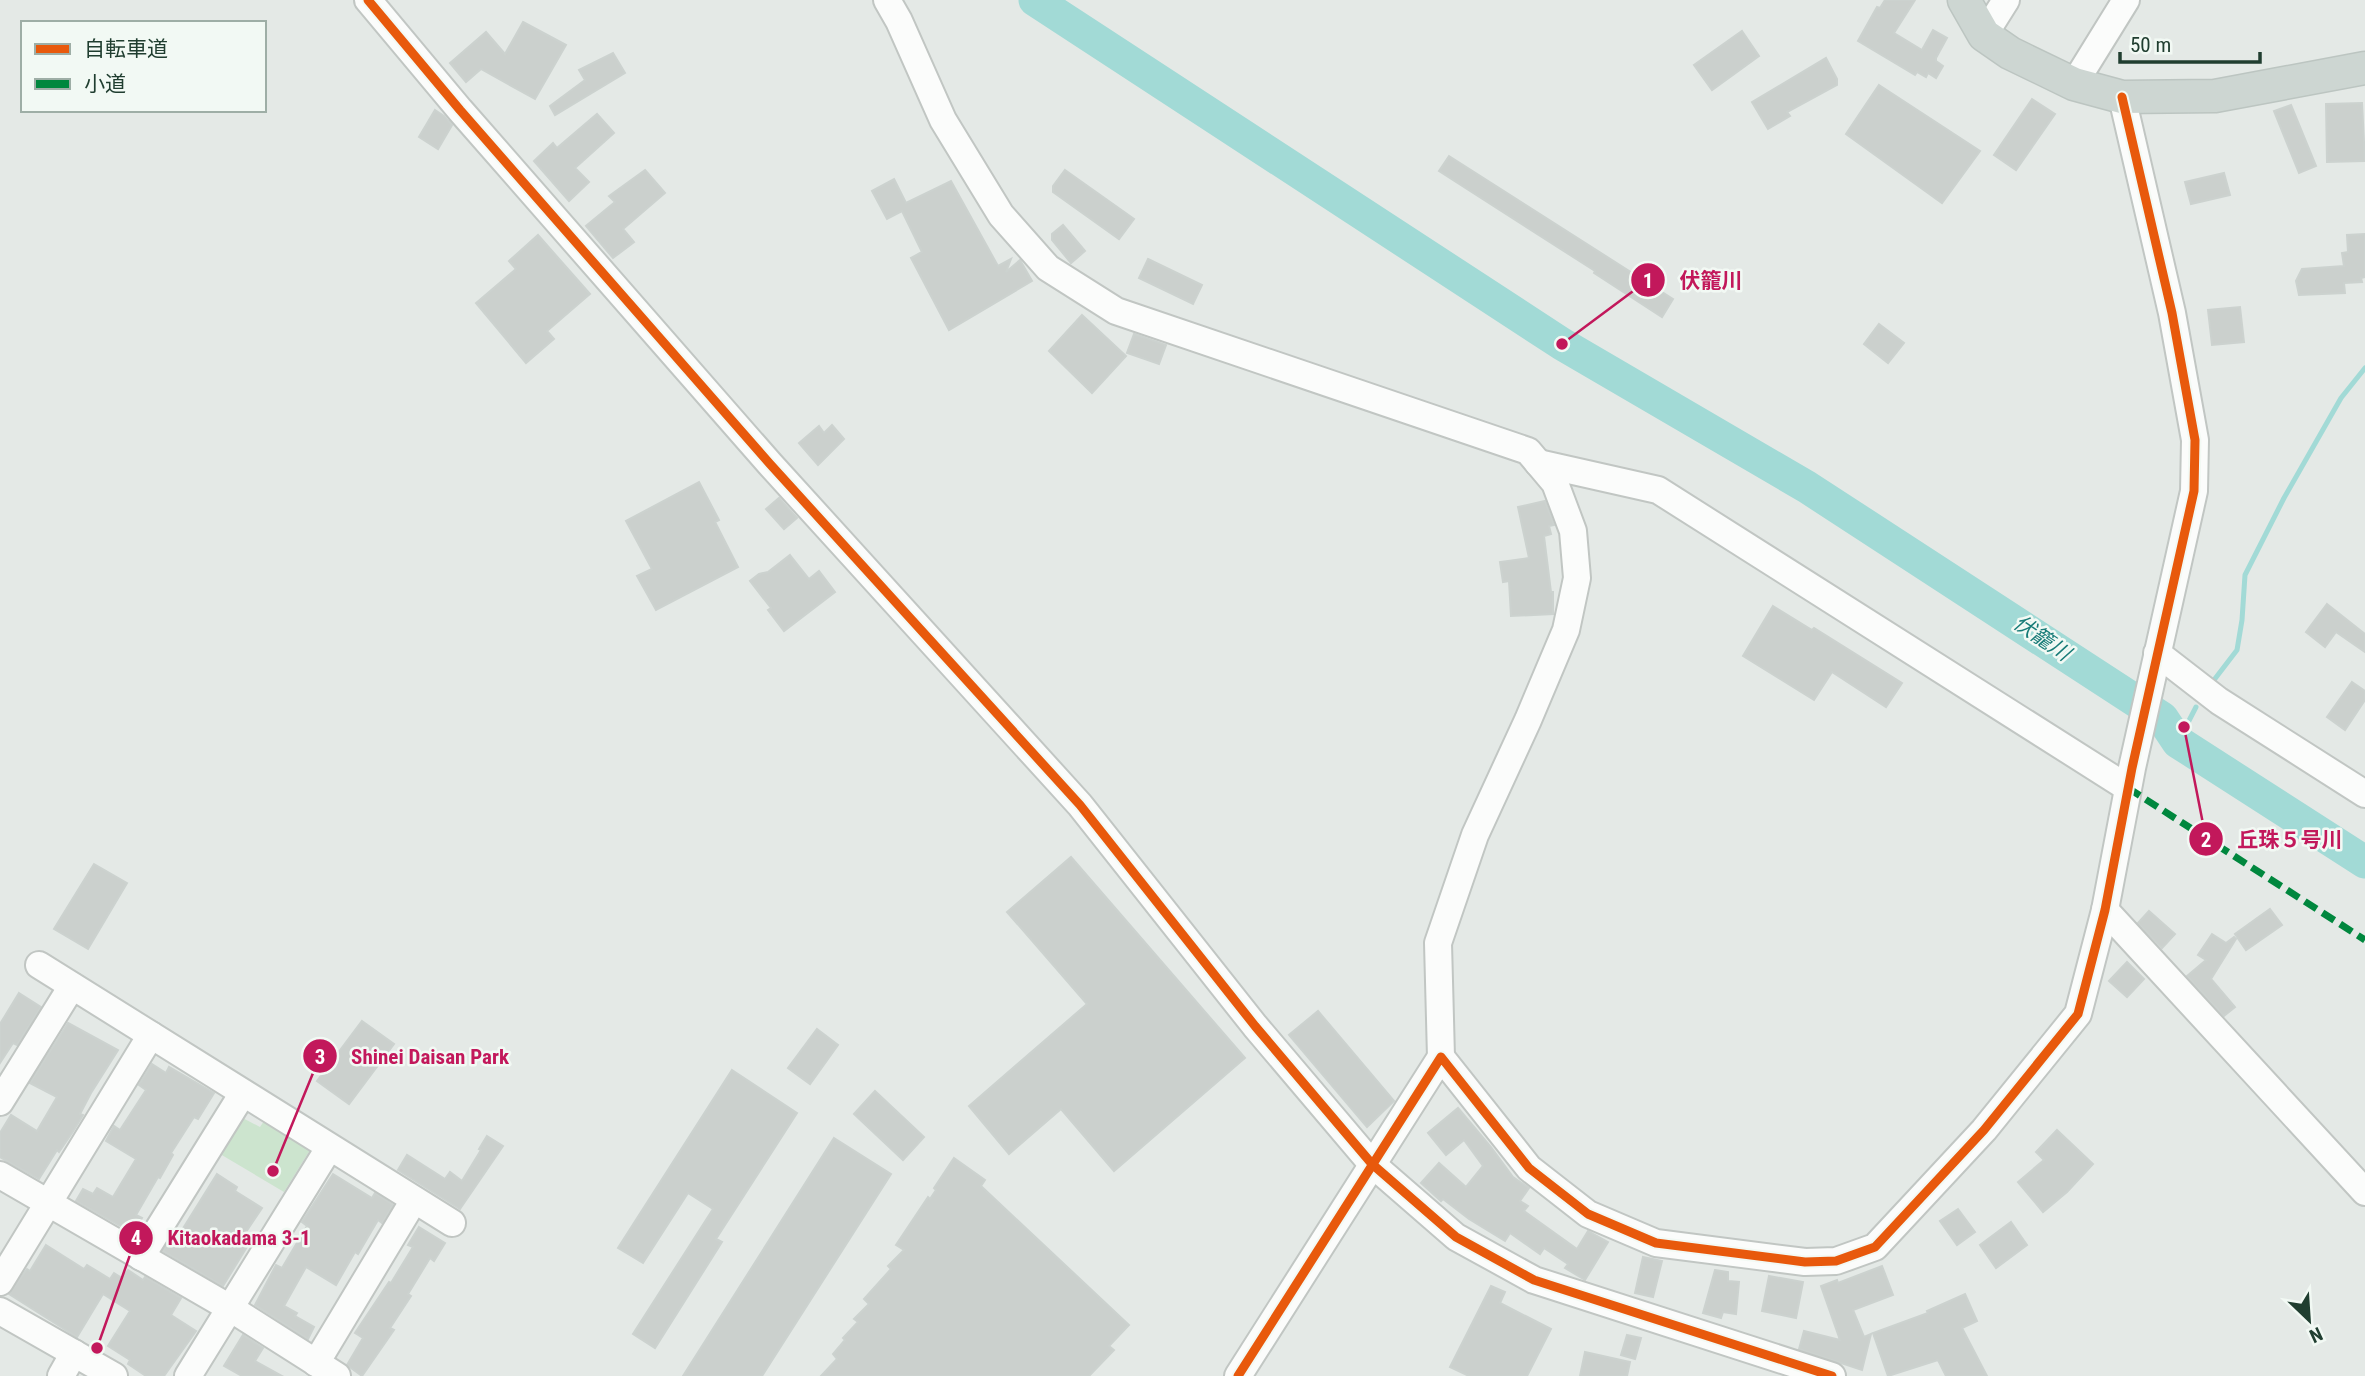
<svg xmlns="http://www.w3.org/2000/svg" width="2365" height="1376" font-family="'Roboto Condensed','Noto Sans JP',sans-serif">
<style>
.green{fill:#cce4ce}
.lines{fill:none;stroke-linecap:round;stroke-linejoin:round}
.stream{stroke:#a2dad6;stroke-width:5}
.river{stroke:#a2dad6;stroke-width:33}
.building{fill:#cbd0cd;stroke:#ccd2cf;stroke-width:2}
.minor-casing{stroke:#c1c6c3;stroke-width:30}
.major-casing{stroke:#bcc5c1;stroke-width:35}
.minor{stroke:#fbfcfb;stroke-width:26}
.major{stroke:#cdd6d2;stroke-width:32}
.quiet{stroke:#00873e;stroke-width:7;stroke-dasharray:14 7;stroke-linecap:butt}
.cycleway-casing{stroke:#f2f9f4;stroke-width:13}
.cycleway{stroke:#e8590c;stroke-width:9}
.labels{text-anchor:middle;stroke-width:5;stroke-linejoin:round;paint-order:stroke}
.water-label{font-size:21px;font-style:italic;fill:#187c78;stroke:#f2f9f4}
.leader{fill:none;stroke:#c2185b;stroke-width:2.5}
.callout-dot{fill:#c2185b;stroke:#f2f9f4;stroke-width:2.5}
.mark-label{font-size:21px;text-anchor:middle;font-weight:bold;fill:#fff}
.callout-label{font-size:21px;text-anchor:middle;font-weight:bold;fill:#c2185b;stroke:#f2f9f4;stroke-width:5;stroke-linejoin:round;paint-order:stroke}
</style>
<rect width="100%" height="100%" fill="#e4e9e6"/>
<!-- green -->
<polygon class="green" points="237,1115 260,1127 266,1118 305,1141 310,1150 284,1192 215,1151"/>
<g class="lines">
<!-- stream -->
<g class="stream">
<polyline points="2214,680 2237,650 2242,620 2245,575 2284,498 2341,398 2365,368"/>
<polyline points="2178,742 2196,707"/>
</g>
<!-- river -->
<polyline class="river" points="1035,0 1562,344 1807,487 2162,718 2178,742 2365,862"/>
</g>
<!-- building -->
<g class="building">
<polygon points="1885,0 1915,0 1894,33 1922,50 1933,30 1947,38 1936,58 1936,61 1943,66 1936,78 1928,73 1926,77 1917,72 1915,75 1858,41 1877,7 1880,8"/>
<polygon points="523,22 566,45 535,99 481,69 466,82 450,63 486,32 505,54"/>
<polygon points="1742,31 1759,56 1712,90 1694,65"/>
<polygon points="613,53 625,73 555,115 550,106 585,80 579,70"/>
<polygon points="1826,58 1837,79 1837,85 1787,112 1790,116 1768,129 1752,102"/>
<polygon points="1879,85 1980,151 1942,203 1846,134"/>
<polygon points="2032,99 2055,114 2016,170 1994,155"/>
<polygon points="2362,103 2365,161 2327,162 2326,104"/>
<polygon points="2291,105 2316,166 2299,173 2274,111"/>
<polygon points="435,110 444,116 452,125 438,149 419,137"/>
<polygon points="597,114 614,133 575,168 589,182 569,201 534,161 553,143 557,148"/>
<polygon points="1449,156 1673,299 1662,317 1594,273 1595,271 1439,171"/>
<polygon points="645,170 665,193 623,229 634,242 613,258 586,226 615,202 609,196"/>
<polygon points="1065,170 1134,219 1119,239 1053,192 1053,186"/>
<polygon points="2224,173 2230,195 2191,204 2185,182"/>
<polygon points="894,179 906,203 951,181 998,266 1011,259 1006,272 1020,260 1032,281 949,330 911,258 922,252 902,211 887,219 872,191"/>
<polygon points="1063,225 1085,251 1071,263 1052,240 1052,234"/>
<polygon points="2365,234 2365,277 2361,278 2362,282 2344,283 2345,293 2299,295 2296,281 2302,269 2344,266 2342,253 2348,252 2347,235"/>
<polygon points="538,235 590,294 547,331 554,339 526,363 476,303 516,269 509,261"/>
<polygon points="1148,259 1202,285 1193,304 1139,278"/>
<polygon points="2240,307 2244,342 2212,345 2208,310"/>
<polygon points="1082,315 1126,356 1092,393 1049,351"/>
<polygon points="1879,324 1904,343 1888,363 1864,344"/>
<polygon points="1134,334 1166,345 1159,364 1127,353"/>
<polygon points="832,425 844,439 818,465 799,443 819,426 824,433"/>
<polygon points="699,482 719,520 715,522 738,567 656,610 637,576 652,569 626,521"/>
<polygon points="779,498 797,518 784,529 766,509"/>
<polygon points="1545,501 1554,525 1549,526 1551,534 1544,536 1551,592 1553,592 1553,614 1511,616 1509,581 1503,582 1500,562 1529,558 1518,507"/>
<polygon points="790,555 809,579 819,571 835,592 784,631 768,610 771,608 750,581 759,574 768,572"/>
<polygon points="2327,604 2365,634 2365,652 2336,632 2325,647 2306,632"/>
<polygon points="1773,606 1812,630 1814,628 1902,683 1886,707 1832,672 1814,700 1743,656"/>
<polygon points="2352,682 2365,691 2365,700 2345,730 2327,717"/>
<polygon points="1071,857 1245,1058 1114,1171 1061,1109 1009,1154 969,1106 1087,1004 1007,912"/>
<polygon points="94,864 127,883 88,949 54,929"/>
<polygon points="2270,909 2282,925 2246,950 2235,934"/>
<polygon points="2149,911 2175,934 2162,948 2138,923"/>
<polygon points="2212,934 2226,943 2234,937 2236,939 2211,979 2235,1007 2224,1016 2187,976 2206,960 2198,955"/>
<polygon points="2127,962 2144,979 2127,997 2109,981"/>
<polygon points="19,993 41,1007 17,1045 13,1043 0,1063 0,1024"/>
<polygon points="1318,1011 1394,1101 1367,1127 1289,1035"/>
<polygon points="362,1021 394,1044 349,1104 317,1081"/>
<polygon points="68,1023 118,1050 91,1093 80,1114 83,1115 72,1133 59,1152 57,1150 39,1179 0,1157 0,1133 11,1115 37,1131 57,1097 30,1083"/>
<polygon points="817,1029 838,1045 810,1084 788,1068"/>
<polygon points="152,1064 166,1073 169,1067 214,1093 198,1119 194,1117 171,1153 173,1155 160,1178 158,1177 136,1215 142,1218 133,1233 76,1201 83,1189 93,1194 97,1188 113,1197 136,1159 106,1141 114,1126 120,1130 146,1090 139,1085"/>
<polygon points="732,1070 797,1113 716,1239 722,1242 655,1348 633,1334 713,1209 688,1193 643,1263 618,1248"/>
<polygon points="875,1091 924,1137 903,1160 854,1114"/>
<polygon points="1458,1108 1491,1147 1513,1177 1529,1188 1520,1201 1528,1206 1524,1211 1577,1249 1588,1231 1608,1242 1585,1280 1565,1268 1568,1264 1544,1248 1540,1254 1510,1233 1505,1241 1469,1219 1443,1199 1441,1201 1421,1183 1439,1163 1466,1187 1483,1166 1464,1140 1446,1155 1428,1133"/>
<polygon points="2057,1130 2093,1164 2067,1192 2043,1212 2018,1182 2044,1160 2036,1152"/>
<polygon points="487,1136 503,1146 460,1209 398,1170 407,1155 445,1179 450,1172 462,1181 481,1150 479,1149"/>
<polygon points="834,1138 891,1174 762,1376 683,1376"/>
<polygon points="954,1158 985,1180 981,1186 1129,1325 1109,1346 1114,1350 1089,1376 821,1376 837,1359 833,1354 845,1340 843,1338 858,1322 854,1319 869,1304 864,1299 891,1269 888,1266 904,1250 896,1245 928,1197 930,1199 936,1190 934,1188"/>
<polygon points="217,1174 237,1187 235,1191 262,1208 246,1232 253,1237 223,1286 163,1251 173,1236 177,1238"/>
<polygon points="333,1174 372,1198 375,1193 393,1205 382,1223 378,1220 358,1254 355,1252 336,1285 306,1267 284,1306 297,1313 295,1316 314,1327 308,1339 255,1305 276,1265 282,1268 307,1226 302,1222"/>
<polygon points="1958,1209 1975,1232 1957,1245 1940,1221"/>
<polygon points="2011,1222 2027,1245 1996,1268 1980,1245"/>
<polygon points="419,1227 445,1243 434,1261 430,1258 408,1294 411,1296 390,1328 394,1330 362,1376 347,1365 363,1338 355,1333 389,1282 391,1283 413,1247 408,1245"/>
<polygon points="46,1245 84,1269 87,1265 110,1279 114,1273 122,1278 128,1270 143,1280 145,1277 181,1298 171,1315 196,1331 164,1376 146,1376 128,1364 130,1360 108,1346 130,1311 103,1294 77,1337 9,1294 27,1269 30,1271"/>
<polygon points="1643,1257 1662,1261 1653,1297 1635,1293"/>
<polygon points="1882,1266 1893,1295 1853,1310 1864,1337 1871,1334 1862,1370 1799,1349 1804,1331 1840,1340 1821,1286 1837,1280 1838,1283"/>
<polygon points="1715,1270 1728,1272 1728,1281 1739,1282 1736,1314 1723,1312 1721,1318 1703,1313"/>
<polygon points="1769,1276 1803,1282 1796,1318 1762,1311"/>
<polygon points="1491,1286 1505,1292 1500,1303 1551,1329 1527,1376 1469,1376 1450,1367"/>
<polygon points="1965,1294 1977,1321 1962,1328 1987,1376 1946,1376 1938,1360 1888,1376 1873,1333 1928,1313 1927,1311"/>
<polygon points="243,1335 263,1348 255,1361 282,1376 242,1376 224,1366"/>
<polygon points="1627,1335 1641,1338 1635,1359 1621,1355"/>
<polygon points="1585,1352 1630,1362 1627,1376 1580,1376"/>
</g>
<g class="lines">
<defs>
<g id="minor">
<polyline points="368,0 460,110 770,464 1080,805 1255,1026 1372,1164 1456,1237 1534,1280 1832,1376"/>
<polyline points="887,0 899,21 943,120 1001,215 1048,268 1116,311 1528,451 1555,483 1573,531 1577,578 1566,630 1528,720 1475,835 1438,943 1441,1057"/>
<polyline points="1984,35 2006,0"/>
<polyline points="2074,84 2126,0"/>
<polyline points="1538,463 1658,490 2128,788"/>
<polyline points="2157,653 2219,701 2365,794"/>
<polyline points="2105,910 2365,1192"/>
<polyline points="39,965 452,1223"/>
<polyline points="0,1102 72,986"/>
<polyline points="0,1175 230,1308 337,1376"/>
<polyline points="141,1257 243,1093"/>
<polyline points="0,1282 151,1035"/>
<polyline points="0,1311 114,1376"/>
<polyline points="316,1363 414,1200"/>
<polyline points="61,1376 74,1353"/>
<polyline points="188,1376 329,1148"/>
<polyline points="1238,1376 1441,1057 1529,1168 1588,1214 1656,1243 1805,1262 1836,1261 1875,1247 1984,1130 2078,1014 2105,910 2132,768 2194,491 2195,440 2172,313 2122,97"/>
</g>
<polyline id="major" points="1964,0 1984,35 2010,53 2074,84 2122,97 2215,96 2365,68"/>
</defs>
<!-- minor casing -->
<use href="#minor" class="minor-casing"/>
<!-- major casing -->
<use href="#major" class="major-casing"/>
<!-- minor -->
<use href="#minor" class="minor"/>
<!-- major -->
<use href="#major" class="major"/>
<!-- quiet -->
<polyline class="quiet" points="2128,788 2365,940"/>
<defs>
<g id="cycleway">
<polyline points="368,0 460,110 770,464 1080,805 1255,1026 1372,1164 1456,1237 1534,1280 1832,1376"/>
<polyline points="1238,1376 1441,1057 1529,1168 1588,1214 1656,1243 1805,1262 1836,1261 1875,1247 1984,1130 2078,1014 2105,910 2132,768 2194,491 2195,440 2172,313 2122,97"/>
</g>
</defs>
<!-- cycleway casing -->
<use href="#cycleway" class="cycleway-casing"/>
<!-- cycleway -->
<use href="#cycleway" class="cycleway"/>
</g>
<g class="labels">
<!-- water labels -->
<g class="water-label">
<text transform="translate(2042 638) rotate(34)" y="7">伏籠川</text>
</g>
</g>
<!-- callouts -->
<path class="leader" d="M1562 344L1648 280M2184 727L2206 839M273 1171L320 1056M97 1348L136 1238"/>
<g class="callout-dot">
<circle cx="1562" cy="344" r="7"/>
<circle cx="2184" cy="727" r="7"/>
<circle cx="273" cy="1171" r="7"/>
<circle cx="97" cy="1348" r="7"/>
<circle cx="1648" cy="280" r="18"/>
<circle cx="2206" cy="839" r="18"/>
<circle cx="320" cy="1056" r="18"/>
<circle cx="136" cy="1238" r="18"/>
</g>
<g class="mark-label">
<text x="1648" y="288">1</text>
<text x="2206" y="847">2</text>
<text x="320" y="1064">3</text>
<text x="136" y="1245">4</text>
</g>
<g class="callout-label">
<text x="1711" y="288">伏籠川</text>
<text x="2290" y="847">丘珠５号川</text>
<text x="430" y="1064">Shinei Daisan Park</text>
<text x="239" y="1245">Kitaokadama 3-1</text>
</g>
<!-- legend -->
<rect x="21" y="21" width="245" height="91" fill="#f2f9f4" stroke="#9eaea6" stroke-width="2"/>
<rect x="35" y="44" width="35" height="10" fill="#e8590c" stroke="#9eaea6" stroke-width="2"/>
<text x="84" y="56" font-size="21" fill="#203e30">自転車道</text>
<rect x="35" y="79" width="35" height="10" fill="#00873e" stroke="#9eaea6" stroke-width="2"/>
<text x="84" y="91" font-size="21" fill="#203e30">小道</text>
<!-- north arrow -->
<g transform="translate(2309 1320) rotate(155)" stroke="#f2f9f4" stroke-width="5" paint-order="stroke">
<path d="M0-5L12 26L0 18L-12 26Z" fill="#203e30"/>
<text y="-10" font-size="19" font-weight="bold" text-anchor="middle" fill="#203e30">N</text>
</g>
<!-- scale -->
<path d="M2120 52v10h140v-10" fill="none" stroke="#203e30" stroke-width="3.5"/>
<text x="2130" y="52" font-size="21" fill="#203e30" stroke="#f2f9f4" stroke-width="5" paint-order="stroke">50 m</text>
</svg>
